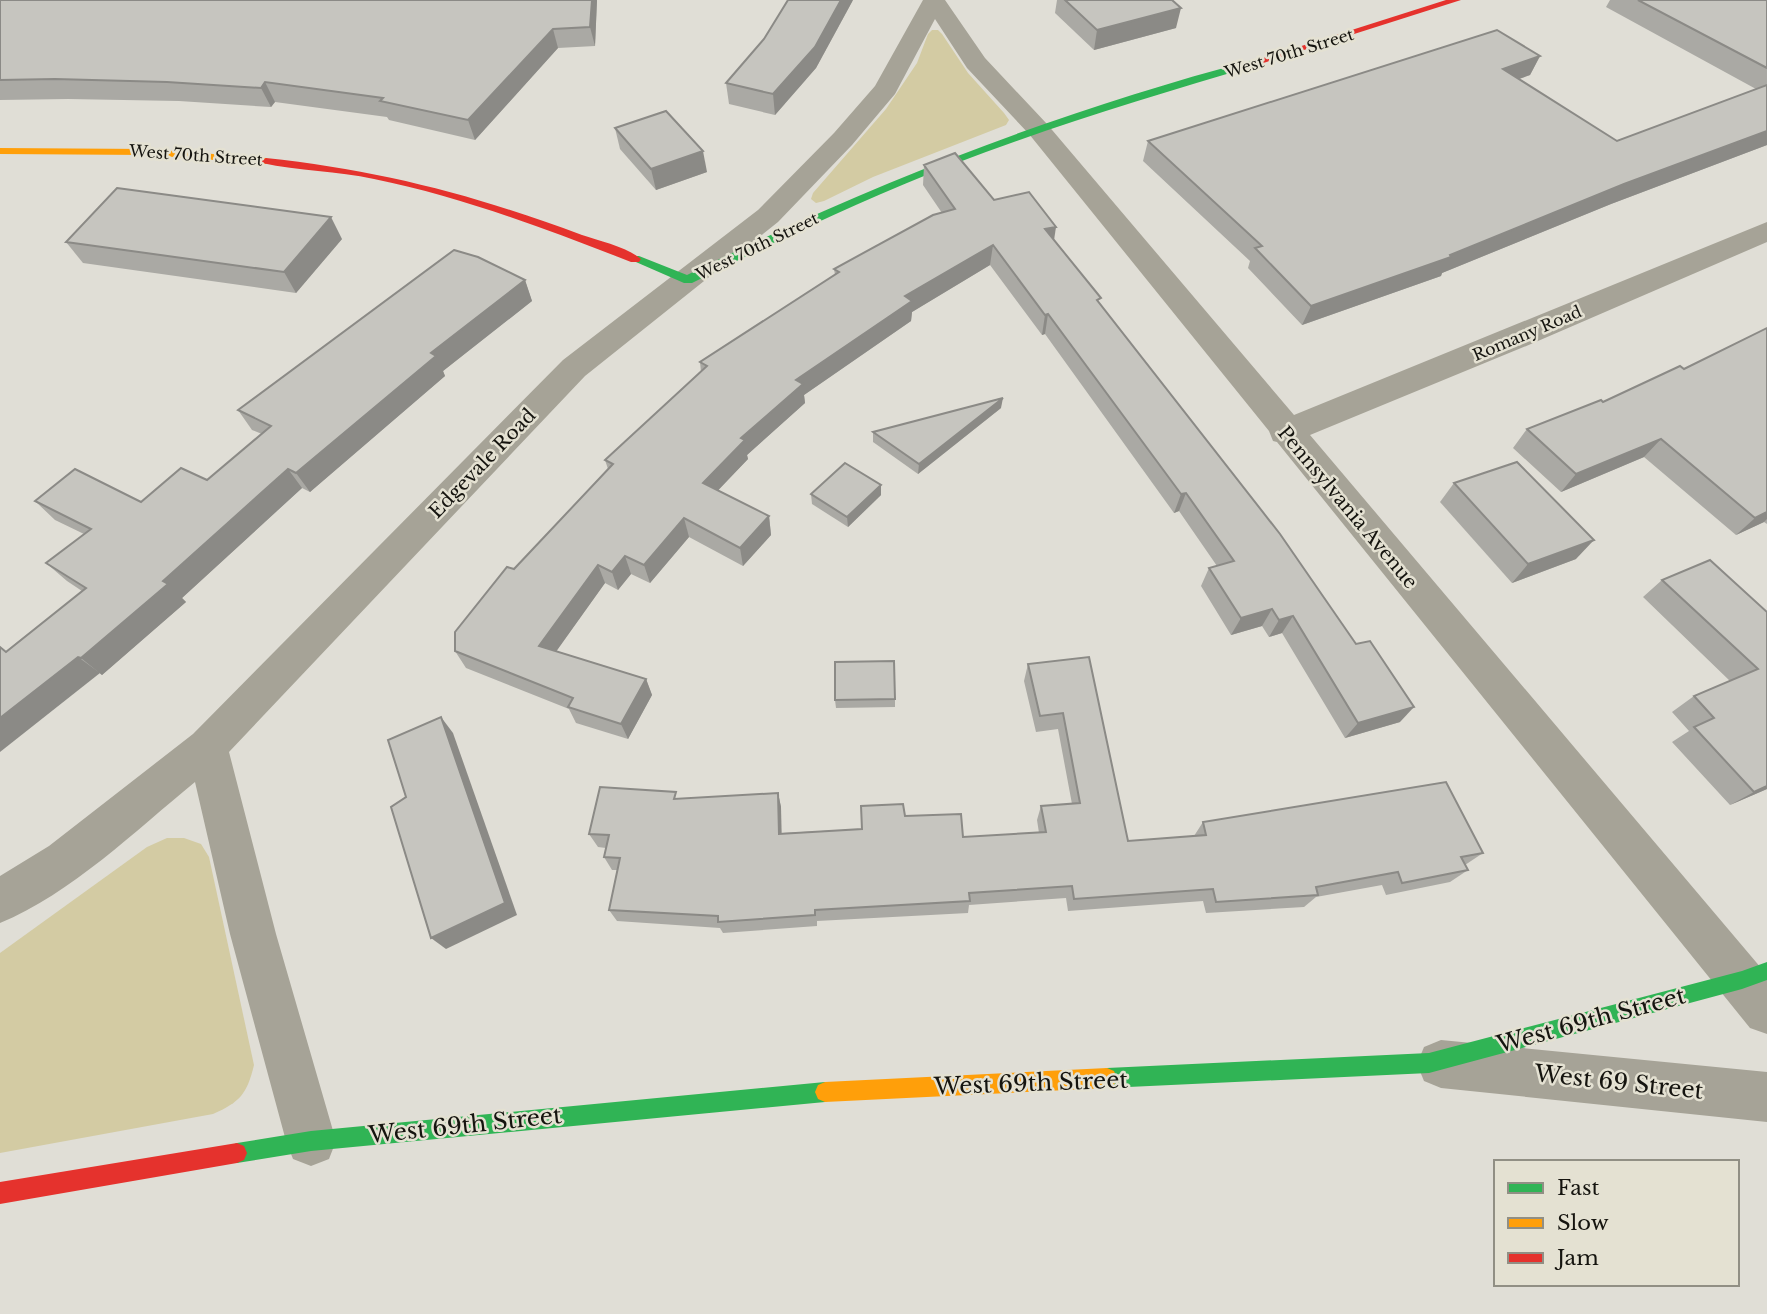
<svg xmlns="http://www.w3.org/2000/svg" width="1767" height="1314" font-family="'Libre Baskerville',serif">
<style>
.green{fill:#d3cba3}
.lines{fill:none;stroke-linecap:round;stroke-linejoin:round}
.street{fill:#a6a397;fill-rule:evenodd}
.fast{fill:#30b455;fill-rule:evenodd}
.slow{fill:#ff9f0a;fill-rule:evenodd}
.jam{fill:#e5322d;fill-rule:evenodd}
.wall{fill:#aaa9a4}
.shaded-wall{fill:#8b8a86}
.building{fill:#c6c5bf;stroke:#8b8a86;stroke-width:2}
.labels{text-anchor:middle;stroke-width:5;stroke-linejoin:round;paint-order:stroke}
.far-street-label{font-size:16px;fill:#15140f;stroke:#e4e1d2}
.street-label{font-size:19px;fill:#15140f;stroke:#e4e1d2}
.near-street-label{font-size:23px;fill:#15140f;stroke:#e4e1d2}
</style>
<rect width="100%" height="100%" fill="#e0ded6"/>
<!-- green -->
<g class="green">
<polygon points="932,30 938,30 942,34 968,73 1004,113 1009,120 1006,125 873,177 824,201 816,203 811,199 813,193 886,109 917,63 928,34"/>
<path d="M167,838H184L201,844L209,857L254,1065C247,1094 240,1102 213,1114L0,1153V953L147,847Z"/>
</g>
<g class="lines">
<!-- street -->
<g class="street">
<path d="M923,0H945L985,58L1047,124L1294,415L1767,222V242L1531,344L1310,435L1767,975V1034L1750,1028L1277,442L1273,441L1269,431L1029,134L967,68L935,19L895,94L852,145L778,222L585,376L229,752L276,934L336,1141L329,1159L311,1166L293,1159L286,1141L230,934L195,782C136,830 71,894 0,923V876L49,846L193,734L563,360L758,210L834,133L875,86Z"/>
<polygon points="1441,1040 1767,1072 1767,1122 1441,1088 1424,1081 1417,1064 1424,1047"/>
</g>
<!-- fast -->
<g class="fast">
<path d="M1253,60L1258,63L1257,65C1155,95 1053,126 954,164C864,199 778,240 692,283H684L629,259L631,256H639L687,275C868,185 1057,112 1253,60Z"/>
<polygon points="1767,962 1767,980 1742,989 1429,1073 1107,1088 1100,1085 1097,1078 1100,1071 1107,1068 1429,1053 1742,971"/>
<polygon points="825,1082 832,1085 835,1092 832,1099 825,1102 311,1151 237,1163 230,1160 227,1153 230,1146 237,1143 311,1131"/>
</g>
<!-- slow -->
<g class="slow">
<polygon points="0,148 148,149 266,158 271,161 266,164 148,155 0,154"/>
<polygon points="1107,1068 1114,1071 1117,1078 1114,1085 1107,1088 825,1102 818,1099 815,1092 818,1085 825,1082"/>
</g>
<!-- jam -->
<g class="jam">
<polygon points="1446,0 1461,0 1257,65 1248,63"/>
<path d="M266,158C379,170 475,195 582,235C600,241 627,247 641,259L639,262H631C547,229 462,197 374,179C337,171 299,171 262,163L261,161Z"/>
<polygon points="237,1143 244,1146 247,1153 244,1160 237,1163 0,1204 0,1182"/>
</g>
</g>
<!-- wall -->
<g class="wall">
<polygon points="0,0 597,0 595,46 558,48 475,140 389,120 387,117 275,102 271,107 179,101 68,99 0,100"/>
<polygon points="853,0 816,68 775,115 729,104 726,83"/>
<polygon points="1057,0 1172,0 1176,28 1094,50 1055,13"/>
<polygon points="1610,0 1767,0 1767,145 1611,204 1442,273 1441,276 1302,325 1248,268 1250,261 1143,161 1148,141 1540,56 1530,75 1519,79 1617,141 1756,89 1606,7"/>
<polygon points="615,128 707,172 656,190 620,149"/>
<polygon points="924,165 994,200 1054,240 1400,722 1345,738 1282,633 1269,637 1262,626 1231,635 1201,586 1209,568 1217,566 1179,511 1174,513 1045,334 1042,335 990,265 912,312 911,321 804,395 805,403 747,455 748,459 718,490 769,516 771,535 743,566 689,537 650,583 631,574 618,590 605,583 556,651 646,679 652,695 628,739 576,723 569,709 466,668 455,651 514,569 608,469 605,460 701,372 700,362 835,275 834,269 942,213 923,185"/>
<polygon points="342,239 296,293 83,263 66,242"/>
<polygon points="525,280 532,301 443,371 445,376 310,492 302,488 182,598 186,602 102,675 100,673 6,651 82,591 67,581 46,563 84,534 55,520 35,501 141,502 207,480 262,434 252,430 238,410"/>
<polygon points="1767,328 1767,524 1764,522 1736,535 1644,457 1561,492 1513,448 1527,429 1603,402 1684,369"/>
<polygon points="1001,408 918,474 873,442 873,432"/>
<polygon points="1454,483 1576,559 1512,583 1440,502"/>
<polygon points="811,494 881,495 848,527 812,504"/>
<polygon points="1662,580 1767,612 1767,789 1730,805 1672,742 1689,731 1672,712 1694,696 1730,681 1643,597"/>
<polygon points="1089,657 1128,841 1194,836 1203,822 1483,853 1465,865 1468,870 1450,882 1386,895 1382,885 1316,897 1304,907 1206,913 1203,901 1068,911 1066,898 969,905 968,913 817,921 817,926 723,933 720,928 617,921 609,910 617,870 612,870 604,857 606,848 598,847 589,834 679,799 778,793 781,807 781,833 862,829 905,816 963,837 1039,833 1037,820 1041,806 1072,804 1058,729 1036,732 1024,681 1028,664"/>
<polygon points="895,699 895,707 836,708 835,700"/>
</g>
<!-- shaded-wall -->
<g class="shaded-wall">
<polygon points="592,0 597,0 595,46 590,27"/>
<polygon points="841,0 853,0 816,68 775,115 773,94"/>
<polygon points="1181,8 1176,28 1094,50 1097,30"/>
<polygon points="553,29 558,48 475,140 468,120"/>
<polygon points="1540,56 1530,75 1493,88 1503,69"/>
<polygon points="265,82 275,102 271,107 261,88"/>
<polygon points="1767,131 1767,145 1611,204 1442,273 1441,276 1302,325 1311,306 1450,255 1624,184"/>
<polygon points="703,151 707,172 656,190 651,169"/>
<polygon points="331,217 342,239 296,293 284,272"/>
<polygon points="1056,227 1053,247 1045,229"/>
<polygon points="993,245 990,265 912,312 911,321 804,395 805,403 747,455 748,459 707,502 703,483 741,438 796,380 905,296"/>
<polygon points="525,280 532,301 443,371 445,376 310,492 296,473 431,353"/>
<polygon points="1048,314 1045,334 1042,335 1045,315"/>
<polygon points="1003,398 1001,408 918,474 919,464"/>
<polygon points="1661,439 1644,457 1561,492 1576,474"/>
<polygon points="288,469 302,488 182,598 186,602 102,675 81,658 163,581"/>
<polygon points="881,485 881,495 848,527 847,517"/>
<polygon points="1186,493 1179,511 1174,513 1181,494"/>
<polygon points="1767,512 1767,519 1764,522 1736,535 1755,518"/>
<polygon points="769,516 771,535 743,566 740,548"/>
<polygon points="684,518 689,537 650,583 644,565"/>
<polygon points="1594,540 1576,559 1512,583 1528,564"/>
<polygon points="625,556 631,574 618,590 612,572"/>
<polygon points="598,565 605,583 548,663 539,646"/>
<polygon points="1272,609 1262,626 1231,635 1241,618"/>
<polygon points="1293,616 1282,633 1269,637 1279,620"/>
<polygon points="78,657 100,673 0,752 0,718"/>
<polygon points="646,679 652,695 628,739 621,724"/>
<polygon points="1414,707 1400,722 1345,738 1358,723"/>
<polygon points="441,717 453,733 517,915 446,949 431,938"/>
<polygon points="1767,786 1767,789 1730,805 1754,792"/>
<polygon points="778,793 781,807 782,847 779,834"/>
</g>
<!-- building -->
<g class="building">
<polygon points="0,0 592,0 590,27 553,29 468,120 380,101 383,98 265,82 261,88 167,82 55,79 0,80"/>
<polygon points="788,0 841,0 815,47 773,94 726,83 764,39"/>
<polygon points="1065,0 1172,0 1181,8 1097,30"/>
<polygon points="1638,0 1767,0 1767,68"/>
<polygon points="1497,30 1540,56 1503,69 1617,141 1767,85 1767,131 1624,184 1450,255 1451,257 1311,306 1255,248 1262,246 1148,141"/>
<polygon points="666,111 703,151 651,169 615,128"/>
<polygon points="955,153 994,200 1029,192 1056,227 1045,229 1101,298 1097,300 1280,534 1356,644 1370,641 1414,707 1358,723 1293,616 1279,620 1272,609 1241,618 1209,568 1234,561 1186,493 1181,494 1048,314 1045,315 993,245 905,296 912,301 796,380 803,384 741,438 745,440 703,483 769,516 740,548 684,518 644,565 625,556 612,572 598,565 539,646 646,679 621,724 568,707 573,698 455,651 455,632 507,567 514,569 613,464 605,460 707,366 700,362 839,272 834,269 933,215 955,209 924,165"/>
<polygon points="117,188 331,217 284,272 66,242"/>
<polygon points="454,250 478,257 525,280 431,353 436,356 296,473 288,469 163,581 168,584 81,658 78,657 0,718 0,647 6,652 86,588 46,563 91,529 35,501 75,469 141,502 181,468 207,480 271,426 238,410"/>
<polygon points="1767,328 1767,512 1755,518 1661,439 1576,474 1527,429 1601,400 1603,402 1680,366 1684,369"/>
<polygon points="1003,398 919,464 873,432"/>
<polygon points="1517,462 1594,540 1528,564 1454,483"/>
<polygon points="845,463 881,485 847,517 811,494"/>
<polygon points="1710,560 1767,612 1767,786 1754,792 1694,727 1714,718 1694,696 1758,669 1662,580"/>
<polygon points="1089,657 1128,841 1206,835 1203,822 1446,782 1483,853 1461,857 1468,870 1402,883 1398,872 1316,887 1318,895 1216,902 1213,889 1074,899 1072,886 969,893 970,901 815,910 815,915 718,922 718,916 609,910 620,858 604,857 609,835 589,834 600,787 676,792 674,799 778,793 779,834 862,829 861,806 903,804 905,816 961,814 963,837 1046,832 1041,806 1080,803 1063,713 1040,716 1028,664"/>
<polygon points="894,661 895,699 835,700 835,662"/>
<polygon points="441,717 505,903 431,938 391,807 406,797 388,740"/>
</g>
<g class="labels">
<!-- far-street labels -->
<g class="far-street-label">
<text transform="translate(1289 53) rotate(-17)" y="6">West 70th Street</text>
<text transform="translate(196 155) rotate(4)" y="6">West 70th Street</text>
<text transform="translate(757 246) rotate(-26)" y="6">West 70th Street</text>
<text transform="translate(1527 333) rotate(-23)" y="6">Romany Road</text>
</g>
<!-- street labels -->
<g class="street-label">
<text transform="translate(482 463) rotate(-46)" y="7">Edgevale Road</text>
<text transform="translate(1348 507) rotate(50)" y="7">Pennsylvania Avenue</text>
</g>
<!-- near-street labels -->
<g class="near-street-label">
<text transform="translate(1591 1020) rotate(-15)" y="8">West 69th Street</text>
<text transform="translate(1619 1082) rotate(6)" y="8">West 69 Street</text>
<text transform="translate(1031 1083) rotate(-2)" y="8">West 69th Street</text>
<text transform="translate(465 1125) rotate(-6)" y="8">West 69th Street</text>
</g>
</g>
<!-- legend -->
<rect x="1494" y="1160" width="245" height="126" fill="#e4e1d2" stroke="#918f84" stroke-width="2"/>
<rect x="1508" y="1183" width="35" height="10" fill="#30b455" stroke="#918f84" stroke-width="2"/>
<text x="1557" y="1195" font-size="21" fill="#15140f">Fast</text>
<rect x="1508" y="1218" width="35" height="10" fill="#ff9f0a" stroke="#918f84" stroke-width="2"/>
<text x="1557" y="1230" font-size="21" fill="#15140f">Slow</text>
<rect x="1508" y="1253" width="35" height="10" fill="#e5322d" stroke="#918f84" stroke-width="2"/>
<text x="1557" y="1265" font-size="21" fill="#15140f">Jam</text>
</svg>
